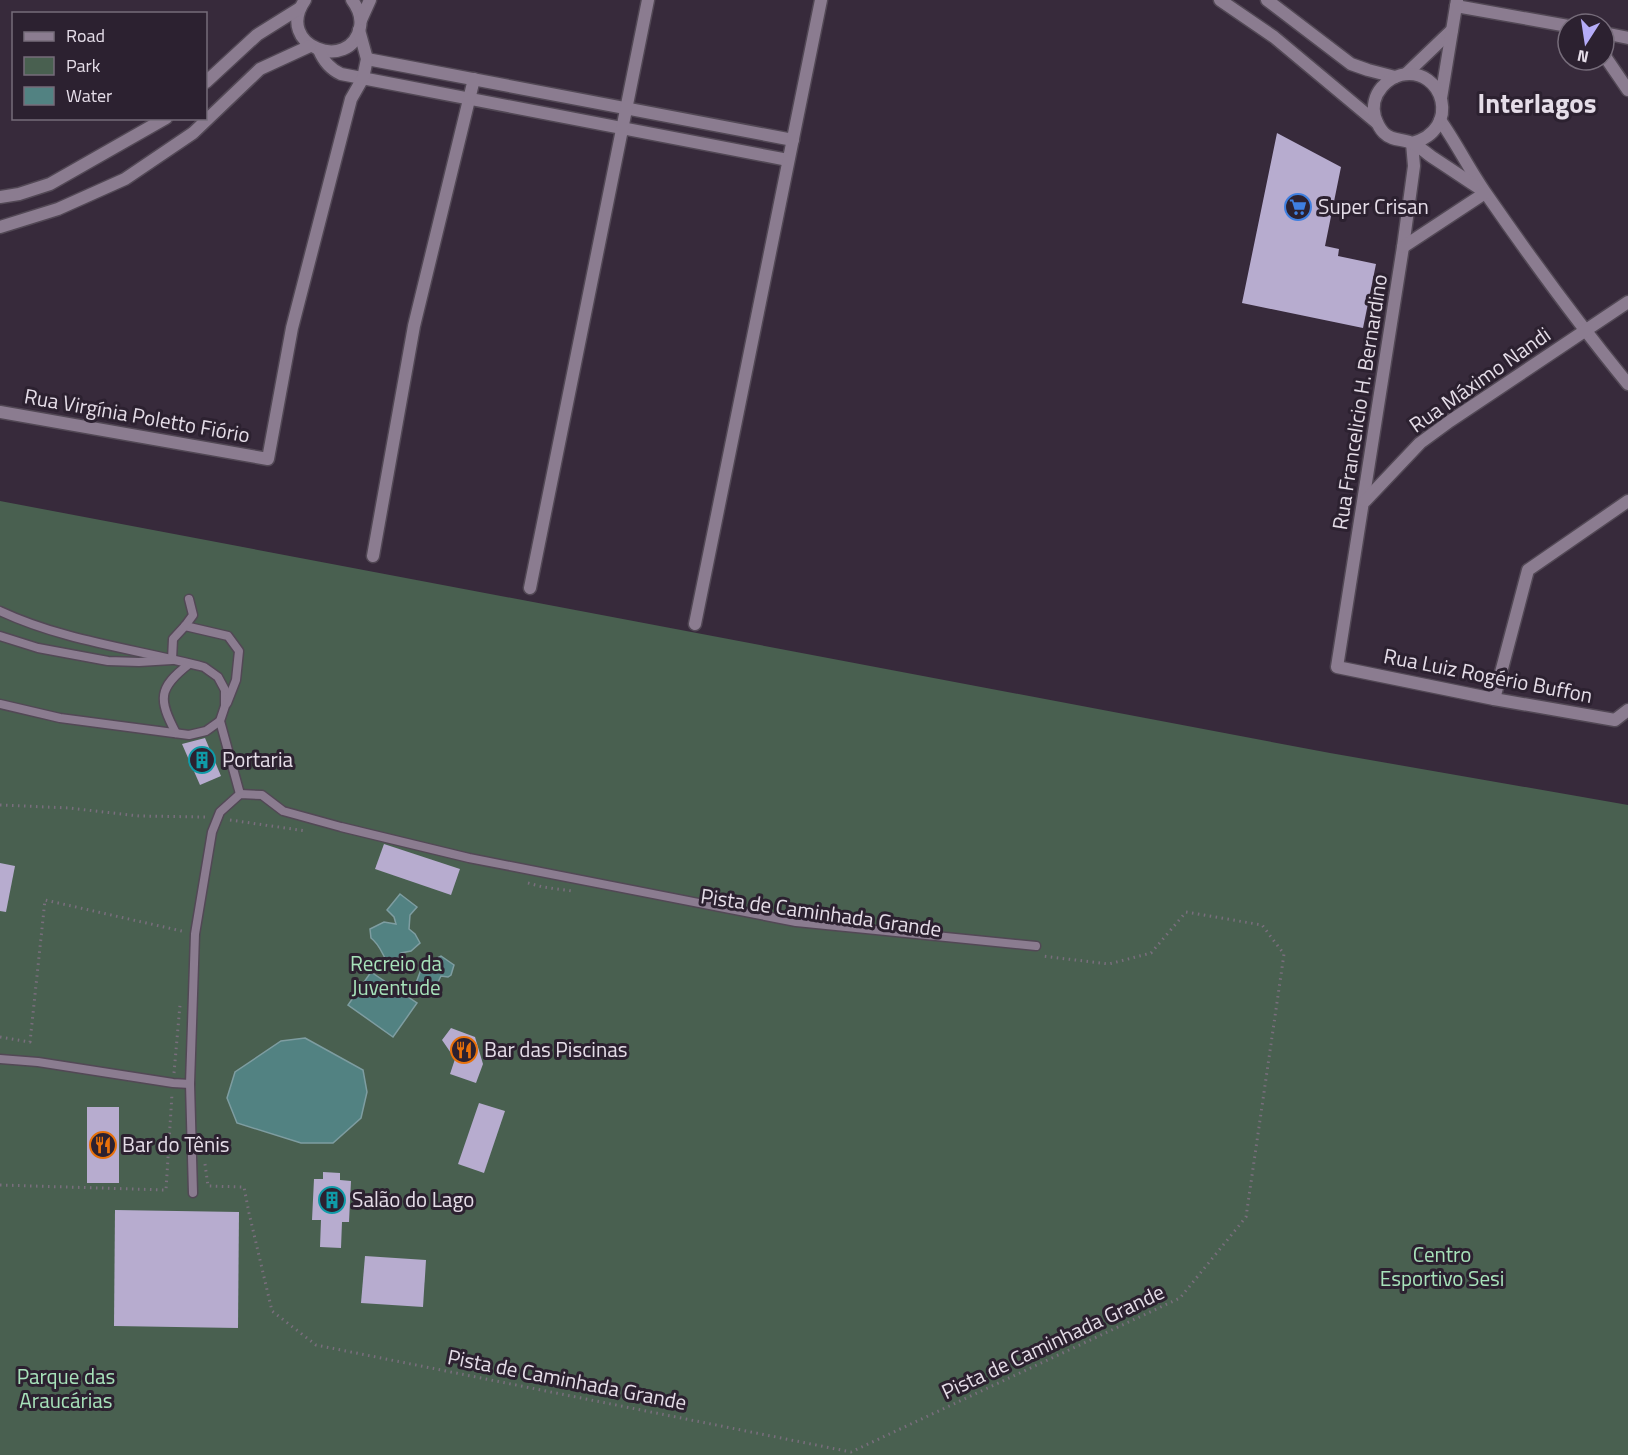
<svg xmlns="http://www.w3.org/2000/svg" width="1628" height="1455" font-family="'Titillium Web',sans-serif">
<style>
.green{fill:#496050}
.water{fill:#528282;stroke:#7e9da1;stroke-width:1.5}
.building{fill:#b7accf}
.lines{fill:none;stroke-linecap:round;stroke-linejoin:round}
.lane-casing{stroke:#524855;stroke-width:11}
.street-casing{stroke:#524855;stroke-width:15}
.path{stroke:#796e7d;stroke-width:3;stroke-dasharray:1.5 4.5;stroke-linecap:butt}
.lane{stroke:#8b7c90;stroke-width:8}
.street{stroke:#8b7c90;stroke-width:12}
.labels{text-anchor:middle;stroke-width:6;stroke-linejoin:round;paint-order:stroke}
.poi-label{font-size:21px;fill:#e5dde8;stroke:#2c2130;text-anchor:start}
.street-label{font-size:21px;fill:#e5dde8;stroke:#2c2130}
.park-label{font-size:21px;fill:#a7e2ba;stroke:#2c2130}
.district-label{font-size:27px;font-weight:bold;fill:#e5dde8;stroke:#2c2130}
</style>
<rect width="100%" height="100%" fill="#372a3b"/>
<!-- green -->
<polygon class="green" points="0,501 1330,753 1628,805 1628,1455 0,1455"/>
<!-- water -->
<g class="water">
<path d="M400,894L417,907L410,915L409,929L415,934L420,943L411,951L401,953L397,960L388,963C381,953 381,946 371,938L370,929L384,922L396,924L394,917L387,910Z"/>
<polygon points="441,956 454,965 451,975 448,977 441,976 438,982 437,987 427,993 416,983 422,967 430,971 435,959"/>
<polygon points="371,972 417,1003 393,1037 348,1005"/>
<polygon points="305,1038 363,1070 367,1092 361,1118 333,1143 301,1143 237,1123 227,1098 235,1072 281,1041"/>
</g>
<!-- building -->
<g class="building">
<polygon points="1277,133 1341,167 1325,246 1339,249 1338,256 1376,264 1363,328 1242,303"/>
<polygon points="205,738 221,776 200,785 182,744"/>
<polygon points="384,844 460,869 451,895 375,869"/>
<polygon points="0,863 15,866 6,912 0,911"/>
<polygon points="451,1028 475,1037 483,1064 476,1083 450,1074 455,1059 442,1040"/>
<polygon points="479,1103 505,1111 484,1173 458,1164"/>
<rect x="87" y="1107" width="32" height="76"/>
<polygon points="323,1172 340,1173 340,1180 351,1181 349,1222 342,1222 341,1248 320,1247 321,1220 312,1220 314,1179 323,1179"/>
<polygon points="115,1210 239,1212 238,1328 114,1326"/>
<polygon points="365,1256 426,1260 423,1307 361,1303"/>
</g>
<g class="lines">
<defs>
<g id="lane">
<path d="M0,611C64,641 136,649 204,667L218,677L225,690V706L220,721L206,731L189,735L60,718L0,704"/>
<polyline points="185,626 228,636 239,651 236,680 227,703"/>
<polyline points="0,636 38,648 108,661 139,662 172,660 173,639 185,626 193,615 189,599"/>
<polyline points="220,721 240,794"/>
<path d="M176,733C158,699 158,688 189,664"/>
<polyline points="0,1059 38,1062 173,1083 190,1084"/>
<polyline points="193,1193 190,1084 195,934 212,832 220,812 240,794 262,795 283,811 341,827 469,858 796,922 1036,946"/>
</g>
<g id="street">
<path d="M305,0C273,46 351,74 360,27C362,17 358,8 352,0"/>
<polyline points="1220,0 1274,37 1377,123"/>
<polyline points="1267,0 1351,64 1368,70 1395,77"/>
<polyline points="1456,6 1568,26"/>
<polyline points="361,20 370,0"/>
<polyline points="1604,33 1628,38"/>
<path d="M319,50C324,62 330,69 341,74L788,160"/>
<polyline points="1604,55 1628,90"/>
<polyline points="367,59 793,140"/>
<polyline points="1406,74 1452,30"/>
<polyline points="206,82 257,35 300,8"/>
<polyline points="1441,98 1457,0"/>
<path d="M1440,120C1457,144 1470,171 1487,195C1532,260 1578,323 1628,384"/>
<polyline points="1412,143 1414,166 1403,247 1337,667 1494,699 1615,720 1628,710"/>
<path d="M1412,143C1462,130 1444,66 1401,75C1393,77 1387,81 1382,87C1375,95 1372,106 1375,117C1377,123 1380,129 1384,133C1393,142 1404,138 1414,144C1420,147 1426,153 1432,157C1449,168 1465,179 1482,190"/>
<polyline points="0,197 19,194 50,184 166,118"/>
<polyline points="0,227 58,209 125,179 193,133 260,69 310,46"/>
<polyline points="1403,247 1485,193"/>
<polyline points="0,412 268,459 292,328 351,99 363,78 367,59 359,30"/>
<polyline points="1365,501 1420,443 1450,421 1628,302"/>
<polyline points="373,556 414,326 474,79"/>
<polyline points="530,588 648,0"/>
<polyline points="695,624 821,0"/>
<polyline points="1494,699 1528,570 1628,501"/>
</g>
</defs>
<!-- lane casing -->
<use href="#lane" class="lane-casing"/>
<!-- street casing -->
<use href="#street" class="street-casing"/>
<!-- path -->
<g class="path">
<polyline points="0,805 69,808 139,816 205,817"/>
<polyline points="230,820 306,831"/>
<polyline points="528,883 543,887 572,891"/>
<polyline points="0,1037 30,1042 45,900 186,932"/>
<polyline points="174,1073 180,1005"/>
<polyline points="205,1164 208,1186 244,1187 249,1213 272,1311 316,1345 851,1452 1180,1298 1246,1217 1284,954 1262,925 1186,912 1151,953 1109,964 1042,956"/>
<polyline points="0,1185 166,1190 172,1094"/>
</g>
<!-- lane -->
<use href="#lane" class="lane"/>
<!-- street -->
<use href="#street" class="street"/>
</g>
<!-- icons -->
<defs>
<symbol id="supermarket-ring" viewBox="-11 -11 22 22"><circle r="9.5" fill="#2c2130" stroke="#3f7fe0" stroke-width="1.5"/><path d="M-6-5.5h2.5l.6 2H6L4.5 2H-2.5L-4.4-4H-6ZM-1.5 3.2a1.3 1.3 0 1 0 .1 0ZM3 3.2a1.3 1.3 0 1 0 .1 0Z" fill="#3f7fe0"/></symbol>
<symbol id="building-ring" viewBox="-11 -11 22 22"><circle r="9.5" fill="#2c2130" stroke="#0f9aa8" stroke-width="1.5"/><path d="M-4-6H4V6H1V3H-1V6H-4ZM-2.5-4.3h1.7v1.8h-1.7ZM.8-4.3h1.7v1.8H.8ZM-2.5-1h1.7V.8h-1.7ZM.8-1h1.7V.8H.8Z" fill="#0f9aa8"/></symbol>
<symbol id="restaurant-ring" viewBox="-11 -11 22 22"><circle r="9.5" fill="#2c2130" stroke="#e8710a" stroke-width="1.5"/><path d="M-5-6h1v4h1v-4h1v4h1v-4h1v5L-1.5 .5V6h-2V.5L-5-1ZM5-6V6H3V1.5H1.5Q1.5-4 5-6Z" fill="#e8710a"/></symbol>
</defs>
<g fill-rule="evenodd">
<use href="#supermarket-ring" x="1283" y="192" width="30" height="30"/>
<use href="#building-ring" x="187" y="745" width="30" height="30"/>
<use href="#restaurant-ring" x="449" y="1035" width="30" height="30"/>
<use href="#restaurant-ring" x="88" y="1130" width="30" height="30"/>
<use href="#building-ring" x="317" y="1185" width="30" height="30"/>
</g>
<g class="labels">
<!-- poi labels -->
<g class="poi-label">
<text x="1318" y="214">Super Crisan</text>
<text x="222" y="767">Portaria</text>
<text x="484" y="1057">Bar das Piscinas</text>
<text x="122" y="1152">Bar do Tênis</text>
<text x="352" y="1207">Salão do Lago</text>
</g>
<!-- street labels -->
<g class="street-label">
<text transform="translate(1480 380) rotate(-35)" y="7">Rua Máximo Nandi</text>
<text transform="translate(1360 402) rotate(-81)" y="7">Rua Francelicio H. Bernardino</text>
<text transform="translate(137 416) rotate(10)" y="7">Rua Virgínia Poletto Fiório</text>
<text transform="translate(1488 676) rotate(11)" y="7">Rua Luiz Rogério Buffon</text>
<text transform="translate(821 913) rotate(8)" y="7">Pista de Caminhada Grande</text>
<text transform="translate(1053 1342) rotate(-25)" y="7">Pista de Caminhada Grande</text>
<text transform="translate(567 1380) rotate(11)" y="7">Pista de Caminhada Grande</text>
</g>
<!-- park labels -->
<g class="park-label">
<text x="396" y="971">Recreio da<tspan x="396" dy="24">Juventude</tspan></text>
<text x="1442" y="1262">Centro<tspan x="1442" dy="24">Esportivo Sesi</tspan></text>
<text x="66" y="1384">Parque das<tspan x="66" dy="24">Araucárias</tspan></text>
</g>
<!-- district labels -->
<g class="district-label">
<text x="1537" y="113">Interlagos</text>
</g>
</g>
<!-- legend -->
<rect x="12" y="12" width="195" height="108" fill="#2c2130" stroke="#766c7a" stroke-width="1.5"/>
<rect x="24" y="32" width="30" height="9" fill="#8b7c90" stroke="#766c7a" stroke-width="1.5"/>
<text x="66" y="42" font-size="18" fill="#e5dde8">Road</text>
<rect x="24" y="57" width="30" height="18" fill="#496050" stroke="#766c7a" stroke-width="1.5"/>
<text x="66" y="72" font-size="18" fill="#e5dde8">Park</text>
<rect x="24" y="87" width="30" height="18" fill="#528282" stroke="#766c7a" stroke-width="1.5"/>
<text x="66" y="102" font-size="18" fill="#e5dde8">Water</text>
<!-- north arrow -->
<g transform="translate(1586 42) rotate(192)"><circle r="28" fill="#2c2130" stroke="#766c7a" stroke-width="1.5"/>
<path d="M0-4.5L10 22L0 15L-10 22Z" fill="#b5acf8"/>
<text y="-9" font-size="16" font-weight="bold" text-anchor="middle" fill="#e5dde8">N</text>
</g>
</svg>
